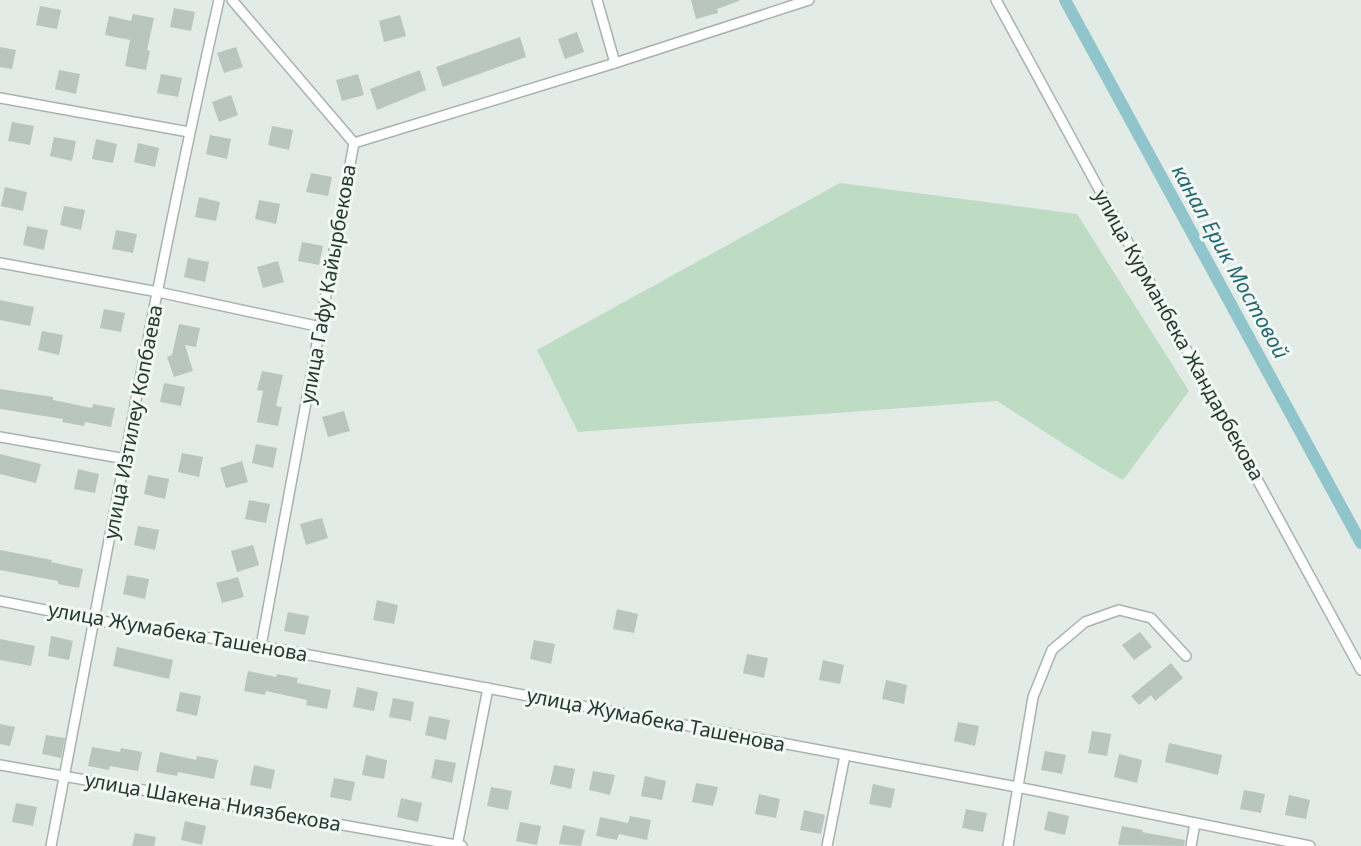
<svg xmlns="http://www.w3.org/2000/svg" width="1361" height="846" font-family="'Noto Sans',sans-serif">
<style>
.green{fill:#bedbc4}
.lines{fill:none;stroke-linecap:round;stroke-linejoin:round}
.canal{stroke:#90c5cb;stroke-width:12}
.building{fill:#b9c6c0}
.street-casing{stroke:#a6b3ae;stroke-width:12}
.street{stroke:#fff;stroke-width:9}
.labels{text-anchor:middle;stroke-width:6;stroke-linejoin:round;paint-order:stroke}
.street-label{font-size:20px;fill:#243b34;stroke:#f3f8f5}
.water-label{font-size:21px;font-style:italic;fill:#246972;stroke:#f3f8f5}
</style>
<rect width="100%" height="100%" fill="#e3ebe7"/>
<!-- green -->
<polygon class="green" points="840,183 1077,214 1189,391 1123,480 1098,466 997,401 578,432 537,350"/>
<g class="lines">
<!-- canal -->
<polyline class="canal" points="1065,0 1361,543"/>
</g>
<!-- building -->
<g class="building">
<polygon points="691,0 739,0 739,1 717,9 718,13 696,19"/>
<polygon points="40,6 61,10 57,29 36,25"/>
<polygon points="174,8 195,12 191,31 170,27"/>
<polygon points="133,14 154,18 147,50 150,51 146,70 125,66 130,40 105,35 109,16 131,21"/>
<polygon points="400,15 406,36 384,42 379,21"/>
<polygon points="577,32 584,52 565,59 558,39"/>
<polygon points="520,37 526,57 443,87 436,67"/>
<polygon points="0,47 16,50 12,69 0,67"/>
<polygon points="236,47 243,67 224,73 217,53"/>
<polygon points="59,70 80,74 76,94 55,89"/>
<polygon points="420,70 426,90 377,110 370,89"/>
<polygon points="161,74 182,78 178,97 157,93"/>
<polygon points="358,74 364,95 342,101 336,80"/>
<polygon points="231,95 238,115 219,122 212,102"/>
<polygon points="12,122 34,126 30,145 8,141"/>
<polygon points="272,126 293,130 289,150 268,145"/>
<polygon points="210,135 231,139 227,159 206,154"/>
<polygon points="54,137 76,141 72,161 50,156"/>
<polygon points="96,139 117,144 113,163 92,159"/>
<polygon points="138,143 159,148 155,167 134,162"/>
<polygon points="311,173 332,177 328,196 306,192"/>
<polygon points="5,187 27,192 23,211 1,206"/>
<polygon points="199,197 220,202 216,221 195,217"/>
<polygon points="259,200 280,204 276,224 255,219"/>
<polygon points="64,206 85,210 81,230 60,225"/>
<polygon points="27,226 48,230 44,250 23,245"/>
<polygon points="116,230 137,234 133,253 112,249"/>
<polygon points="302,242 323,246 319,265 298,261"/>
<polygon points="188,258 209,262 205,282 184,277"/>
<polygon points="278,261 284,282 263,288 257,267"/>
<polygon points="0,300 34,307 30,326 0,320"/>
<polygon points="104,309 125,313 121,332 100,328"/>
<polygon points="179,324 200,328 196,347 185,345 193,371 174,377 167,357 172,355"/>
<polygon points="42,331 63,335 59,355 38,350"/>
<polygon points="262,371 283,375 276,406 282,407 278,426 257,422 263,391 257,390"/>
<polygon points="164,383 185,387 181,406 160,402"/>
<polygon points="0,389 53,397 53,400 92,408 93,404 115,408 111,427 85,422 84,426 62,422 63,419 0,409"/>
<polygon points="344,411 350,431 328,437 322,417"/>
<polygon points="256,444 277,448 273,468 252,463"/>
<polygon points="182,453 203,457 199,477 178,472"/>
<polygon points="0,454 41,464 36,483 0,474"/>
<polygon points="242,461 248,482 226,488 220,468"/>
<polygon points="78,469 99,474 95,493 74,489"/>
<polygon points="148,475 169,479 165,499 144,494"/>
<polygon points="249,500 270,504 266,523 245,519"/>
<polygon points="322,518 328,538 306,545 300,524"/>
<polygon points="138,526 159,530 155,550 134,545"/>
<polygon points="253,545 259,565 237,572 231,551"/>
<polygon points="0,550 52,560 51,562 83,569 79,588 58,584 58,581 0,570"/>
<polygon points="127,575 149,579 145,599 123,594"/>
<polygon points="238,577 244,597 222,603 216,583"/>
<polygon points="377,600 398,605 394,624 373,620"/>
<polygon points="617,609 638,614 634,633 613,629"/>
<polygon points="288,612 309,616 305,635 284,631"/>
<polygon points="1140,632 1152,647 1134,660 1122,645"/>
<polygon points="51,636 73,641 69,660 48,656"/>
<polygon points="0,639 35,646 31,666 0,660"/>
<polygon points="534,640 555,644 551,664 530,659"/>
<polygon points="117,647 173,660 169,679 113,666"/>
<polygon points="747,654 768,658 764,678 743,673"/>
<polygon points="823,660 844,665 840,684 819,680"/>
<polygon points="1171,663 1183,678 1155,701 1151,695 1139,705 1131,696"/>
<polygon points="248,671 276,677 277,674 298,678 297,683 331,690 327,709 306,705 307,700 266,691 265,695 244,691"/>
<polygon points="886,680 907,685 904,704 882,699"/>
<polygon points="357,687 378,692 374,711 353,707"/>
<polygon points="180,692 201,696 197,716 176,711"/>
<polygon points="393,698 414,702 411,721 389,717"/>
<polygon points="429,716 450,720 446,740 425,735"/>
<polygon points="958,722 979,726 975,746 954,741"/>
<polygon points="0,724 15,727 10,746 0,744"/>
<polygon points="1092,731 1111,734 1107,756 1088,753"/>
<polygon points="46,735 65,738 61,758 42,754"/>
<polygon points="1169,743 1222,755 1218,775 1165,762"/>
<polygon points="92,747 120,752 121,748 142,752 138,771 110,766 109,770 88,766"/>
<polygon points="1045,751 1066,755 1062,774 1041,770"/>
<polygon points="160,752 196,760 197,756 218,760 214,779 178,772 177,776 156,772"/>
<polygon points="1119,754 1142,760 1137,783 1114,777"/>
<polygon points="366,755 387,760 384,779 362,775"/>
<polygon points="435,759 456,763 452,783 431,778"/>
<polygon points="254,765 275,770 271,789 250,785"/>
<polygon points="554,765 575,769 571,789 550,784"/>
<polygon points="593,771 615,775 610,795 589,790"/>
<polygon points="645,776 666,781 662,800 641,796"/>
<polygon points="334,778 355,782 351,801 330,797"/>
<polygon points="696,783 718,787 713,806 692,802"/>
<polygon points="873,784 895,789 891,808 869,804"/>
<polygon points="491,787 512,791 508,810 487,806"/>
<polygon points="1244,790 1265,794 1261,813 1240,809"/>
<polygon points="759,794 780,799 776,818 755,814"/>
<polygon points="1289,795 1310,800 1306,819 1285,815"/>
<polygon points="401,798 422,803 418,822 397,817"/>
<polygon points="16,803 37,807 33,826 12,822"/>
<polygon points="966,809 987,813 983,832 962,828"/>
<polygon points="804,810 825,815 821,834 800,830"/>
<polygon points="1048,811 1069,816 1065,835 1044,830"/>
<polygon points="630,816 651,820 647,840 619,834 617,840 596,836 600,817 628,823"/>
<polygon points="185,821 206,826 202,845 181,840"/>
<polygon points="520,822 541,826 537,845 516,841"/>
<polygon points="563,825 585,830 581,846 559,844"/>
<polygon points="1122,826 1143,830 1142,832 1185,840 1184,846 1118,845"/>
<polygon points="135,833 156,837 154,846 132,846"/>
</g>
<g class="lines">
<defs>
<g id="street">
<polyline points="232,0 354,143"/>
<polyline points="597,0 615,63"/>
<polyline points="996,0 1361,670"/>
<polyline points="0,98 189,132"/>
<polyline points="0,263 158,292 321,327"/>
<polyline points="0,437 126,459"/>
<polyline points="0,601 95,620 261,646 1017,787 1310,846"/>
<polyline points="261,646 354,143 615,63 809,0"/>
<polyline points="0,765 462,846"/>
<path d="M51,846C105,564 156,280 219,0"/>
<polyline points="457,846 488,688"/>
<polyline points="827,846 845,755"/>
<polyline points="1008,846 1033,697 1052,650 1085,622 1119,610 1151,618 1186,656"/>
<polyline points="1191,846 1195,823"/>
</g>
</defs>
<!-- street casing -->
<use href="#street" class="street-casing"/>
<!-- street -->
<use href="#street" class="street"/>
</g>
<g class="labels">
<!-- street labels -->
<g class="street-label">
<text transform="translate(328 284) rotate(-80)" y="7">улица Гафу Кайырбекова</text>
<text transform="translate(1179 335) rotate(61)" y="7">улица Курманбека Жандарбекова</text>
<text transform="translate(133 422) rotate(-79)" y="7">улица Изтилеу Копбаева</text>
<text transform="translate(178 632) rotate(10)" y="7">улица Жумабека Ташенова</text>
<text transform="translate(656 720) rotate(11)" y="7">улица Жумабека Ташенова</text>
<text transform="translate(213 802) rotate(10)" y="7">улица Шакена Ниязбекова</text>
</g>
<!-- water labels -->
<g class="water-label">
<text transform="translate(1230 262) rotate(61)" y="7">канал Ерик Мостовой</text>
</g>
</g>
</svg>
